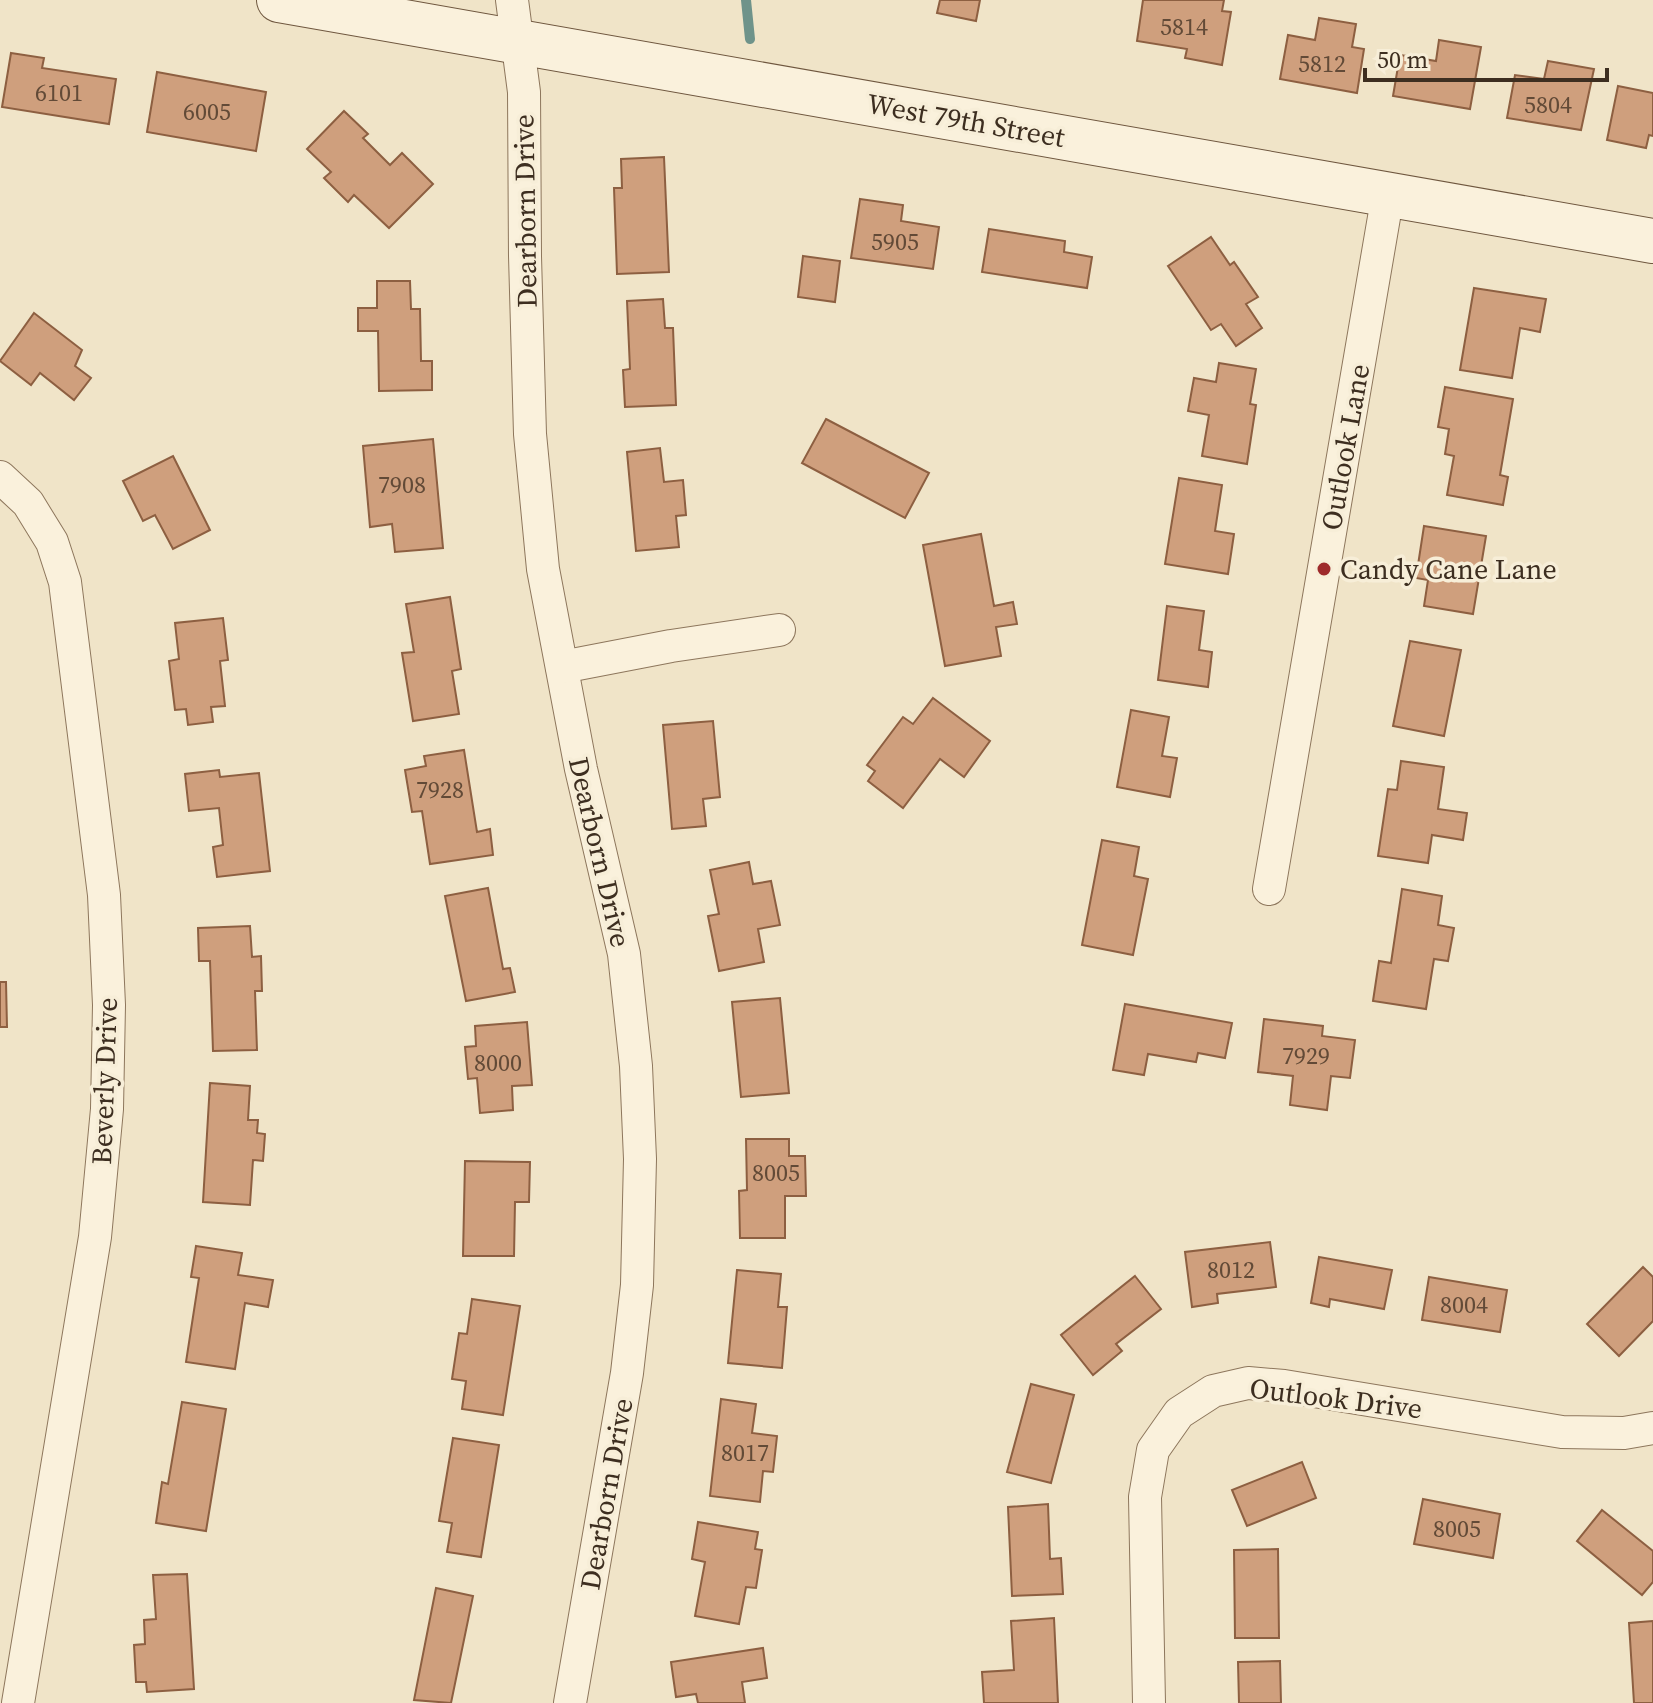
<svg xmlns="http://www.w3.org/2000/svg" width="1653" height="1703" font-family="'Source Serif 4',serif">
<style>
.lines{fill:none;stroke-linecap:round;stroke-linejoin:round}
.stream{stroke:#6f938a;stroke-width:10}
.building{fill:#cf9f7d;stroke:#8d5f41;stroke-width:2}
.street-casing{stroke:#8d765c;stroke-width:34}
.secondary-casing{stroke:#6f573f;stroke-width:46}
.street{stroke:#faf1dc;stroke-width:32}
.secondary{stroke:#faf1dc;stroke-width:44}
.poi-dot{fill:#9e2a2b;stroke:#f7eed8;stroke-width:3}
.labels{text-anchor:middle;stroke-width:7;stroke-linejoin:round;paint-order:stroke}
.number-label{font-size:24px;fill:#624a37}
.street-label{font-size:28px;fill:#3d2e20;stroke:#f7eed8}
.poi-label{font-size:28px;fill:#3d2e20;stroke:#f7eed8;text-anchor:start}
</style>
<rect width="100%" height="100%" fill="#f0e4c8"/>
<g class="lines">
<!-- stream -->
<polyline class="stream" points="746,0 750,39"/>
</g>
<!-- building -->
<g class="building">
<polygon points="940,0 980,0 976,21 937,13"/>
<polygon points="1143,0 1224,0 1222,11 1231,12 1222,65 1185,58 1187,49 1137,41"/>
<polygon points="1319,18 1356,24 1352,47 1364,49 1357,93 1280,79 1288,35 1315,40"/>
<polygon points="1439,40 1481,47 1470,109 1393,96 1400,55 1436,61"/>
<polygon points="11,53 44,58 42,68 116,79 109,124 2,107"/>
<polygon points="1548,61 1594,69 1581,130 1507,118 1515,75 1544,79"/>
<polygon points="157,72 266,92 256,151 147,132"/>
<polygon points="1618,86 1653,93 1653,136 1649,135 1646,148 1607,140"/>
<polygon points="344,111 368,134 363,138 390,165 402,153 433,184 389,228 354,195 348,202 324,178 331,172 307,149"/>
<polygon points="664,157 669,272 617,274 614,188 622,188 621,159"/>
<polygon points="860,199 903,205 901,221 939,227 933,269 851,258"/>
<polygon points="989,229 1065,241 1064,252 1092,257 1087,288 982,272"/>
<polygon points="1211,237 1230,265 1234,262 1258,297 1246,304 1262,328 1236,346 1221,324 1211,330 1168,266"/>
<polygon points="803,256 840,261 835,302 798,297"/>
<polygon points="377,281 410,281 411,309 420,309 421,361 432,361 432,390 379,391 378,331 358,331 358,308 377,308"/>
<polygon points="1474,288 1546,299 1540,332 1520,328 1512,378 1460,370"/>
<polygon points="663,299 665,328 673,328 676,405 625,407 623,370 630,369 627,301"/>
<polygon points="34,313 82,350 75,366 91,378 74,400 40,373 31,385 0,361"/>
<polygon points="1219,363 1256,369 1250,404 1256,405 1247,464 1202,456 1209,415 1188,411 1194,378 1216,382"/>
<polygon points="1445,387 1513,399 1500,475 1508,477 1503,505 1447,495 1454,456 1445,454 1449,429 1438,427"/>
<polygon points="826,419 929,473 905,518 802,463"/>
<polygon points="433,439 443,548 395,552 392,524 370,527 363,446"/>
<polygon points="660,448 664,482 683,480 686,515 676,516 679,547 636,551 627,452"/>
<polygon points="173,456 210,530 173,549 155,515 143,521 123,481"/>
<polygon points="1179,478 1222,485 1215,531 1234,534 1228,574 1165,564"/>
<polygon points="1424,526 1486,536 1473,614 1424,606 1428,580 1416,578"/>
<polygon points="981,534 994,606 1013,602 1017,624 996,627 1001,656 945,666 923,545"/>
<polygon points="450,597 461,669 452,671 459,714 413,721 402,653 414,652 406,604"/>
<polygon points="1167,606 1204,611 1199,650 1212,652 1208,687 1158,680"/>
<polygon points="223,618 228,660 220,661 225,706 211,707 213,722 188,725 186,709 175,710 169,661 179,659 175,623"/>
<polygon points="1410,641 1461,650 1444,736 1393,726"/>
<polygon points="933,698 990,741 964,777 940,759 903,808 868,781 875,771 867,765 903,717 913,724"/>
<polygon points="1131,710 1169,717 1162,756 1177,758 1170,797 1117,787"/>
<polygon points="713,721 720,797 703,799 706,826 672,829 663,725"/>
<polygon points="464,750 477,832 490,829 493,855 430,864 422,811 412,812 405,770 426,766 424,756"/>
<polygon points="1401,761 1444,767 1438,809 1467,813 1463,840 1432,835 1428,863 1378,856 1388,789 1397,790"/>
<polygon points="219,770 220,777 259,773 270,871 217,877 213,847 223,845 219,808 189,811 185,774"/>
<polygon points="1102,840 1139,847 1134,876 1148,879 1133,955 1082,945"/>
<polygon points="749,862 753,884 771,881 780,925 758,929 764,962 719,971 708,916 719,914 710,870"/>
<polygon points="488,888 503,969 510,968 515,992 466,1001 445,896"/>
<polygon points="1402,889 1442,896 1438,925 1454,928 1448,961 1434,959 1426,1009 1373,1001 1379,961 1391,963"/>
<polygon points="250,926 252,957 261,956 262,991 255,991 257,1050 213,1051 210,961 199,961 198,928"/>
<polygon points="0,982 6,982 7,1027 0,1027"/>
<polygon points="780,998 789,1093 741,1097 732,1002"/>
<polygon points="1125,1004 1232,1023 1225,1058 1198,1053 1196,1062 1148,1054 1144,1075 1113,1070"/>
<polygon points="1264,1019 1323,1026 1322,1036 1355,1040 1350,1078 1331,1076 1327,1110 1290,1105 1293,1076 1258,1072"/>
<polygon points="527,1022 532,1085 512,1086 513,1110 480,1113 477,1078 468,1079 465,1047 476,1046 475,1026"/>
<polygon points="210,1083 250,1086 248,1120 258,1120 257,1133 265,1134 263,1161 253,1160 250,1205 203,1202"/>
<polygon points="746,1139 789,1139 789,1156 805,1156 806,1196 785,1196 785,1238 740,1238 739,1191 747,1190"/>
<polygon points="465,1161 530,1162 529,1202 515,1202 514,1256 463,1256"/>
<polygon points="1270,1242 1276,1287 1217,1294 1218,1303 1192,1307 1185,1252"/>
<polygon points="196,1246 242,1253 238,1275 273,1280 268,1307 245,1303 235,1369 186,1362 199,1278 191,1277"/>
<polygon points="1319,1257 1392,1270 1384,1309 1330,1299 1329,1307 1311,1303"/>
<polygon points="1643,1267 1653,1277 1653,1321 1619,1356 1587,1324"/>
<polygon points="737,1270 781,1274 778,1307 787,1307 782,1368 728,1363"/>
<polygon points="1135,1276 1161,1309 1116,1344 1122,1351 1093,1375 1061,1335"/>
<polygon points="1429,1277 1507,1290 1500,1332 1422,1320"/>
<polygon points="472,1299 520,1306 503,1415 462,1409 466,1381 452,1379 459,1333 467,1334"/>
<polygon points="1031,1384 1074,1395 1051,1483 1007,1472"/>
<polygon points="721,1399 756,1404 752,1433 777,1436 773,1472 763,1471 760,1502 710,1496"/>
<polygon points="182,1402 226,1409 206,1531 156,1523 162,1482 168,1484"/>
<polygon points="453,1438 499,1445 481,1557 447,1552 452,1523 439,1521"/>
<polygon points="1302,1462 1316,1498 1247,1526 1232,1490"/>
<polygon points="1423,1499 1500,1514 1493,1558 1414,1544"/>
<polygon points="1048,1504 1050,1559 1061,1558 1063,1594 1012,1596 1008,1507"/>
<polygon points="1602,1510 1653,1551 1653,1582 1642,1595 1577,1541"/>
<polygon points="698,1522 758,1532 755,1549 762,1550 756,1588 746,1587 739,1624 695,1616 705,1562 692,1559"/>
<polygon points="1278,1549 1279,1638 1235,1638 1234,1550"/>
<polygon points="187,1574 194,1689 147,1692 146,1682 136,1682 134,1645 145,1644 144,1620 156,1619 153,1575"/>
<polygon points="436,1588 473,1596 451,1703 414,1700"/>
<polygon points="1054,1618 1058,1703 984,1703 982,1672 1014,1670 1011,1621"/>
<polygon points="1653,1621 1653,1703 1634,1703 1629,1623"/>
<polygon points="763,1648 767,1678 742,1682 745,1703 698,1703 696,1694 676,1697 671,1662"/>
<polygon points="1280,1661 1281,1703 1239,1703 1238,1662"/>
</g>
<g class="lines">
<defs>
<g id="street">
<polyline points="512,0 524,92 525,256 530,434 543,569 581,769 624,954 636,1066 640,1159 637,1285 627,1373 570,1703"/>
<polyline points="0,477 28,503 52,542 65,582 104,895 109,1005 107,1109 95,1237 18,1703"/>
<polyline points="562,667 671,646 779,630"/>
<polyline points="1269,889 1388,194"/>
<polyline points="1149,1703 1145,1497 1153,1450 1179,1413 1213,1391 1248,1383 1284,1386 1562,1432 1624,1433 1653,1428"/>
</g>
<polyline id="secondary" points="279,0 1653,241"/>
</defs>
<!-- street casing -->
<use href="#street" class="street-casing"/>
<!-- secondary casing -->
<use href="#secondary" class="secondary-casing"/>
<!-- street -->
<use href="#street" class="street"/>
<!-- secondary -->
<use href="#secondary" class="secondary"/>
</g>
<!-- markers -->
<circle class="poi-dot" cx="1324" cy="569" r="8"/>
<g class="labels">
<!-- number labels -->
<g class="number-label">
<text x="1184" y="35">5814</text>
<text x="1322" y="72">5812</text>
<text x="59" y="101">6101</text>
<text x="1548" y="113">5804</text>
<text x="207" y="120">6005</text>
<text x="895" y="250">5905</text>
<text x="402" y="493">7908</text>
<text x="440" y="798">7928</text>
<text x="1306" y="1064">7929</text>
<text x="498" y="1071">8000</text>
<text x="776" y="1181">8005</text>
<text x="1231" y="1278">8012</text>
<text x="1464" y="1313">8004</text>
<text x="745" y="1461">8017</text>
<text x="1457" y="1537">8005</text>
</g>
<!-- street labels -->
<g class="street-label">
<text transform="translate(966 120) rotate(10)" y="10">West 79th Street</text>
<text transform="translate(525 211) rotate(-91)" y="10">Dearborn Drive</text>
<text transform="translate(1345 447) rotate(-80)" y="10">Outlook Lane</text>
<text transform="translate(600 852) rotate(77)" y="10">Dearborn Drive</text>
<text transform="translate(104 1081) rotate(-88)" y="10">Beverly Drive</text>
<text transform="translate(1336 1398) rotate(7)" y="10">Outlook Drive</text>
<text transform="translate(606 1494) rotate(-80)" y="10">Dearborn Drive</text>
</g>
<!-- poi labels -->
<g class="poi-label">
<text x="1340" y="579">Candy Cane Lane</text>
</g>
</g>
<!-- scale -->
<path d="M1365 68v12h242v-12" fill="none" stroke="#3d2e20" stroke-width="4"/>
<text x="1377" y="68" font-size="24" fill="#3d2e20" stroke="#f7eed8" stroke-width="6" paint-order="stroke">50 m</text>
</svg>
